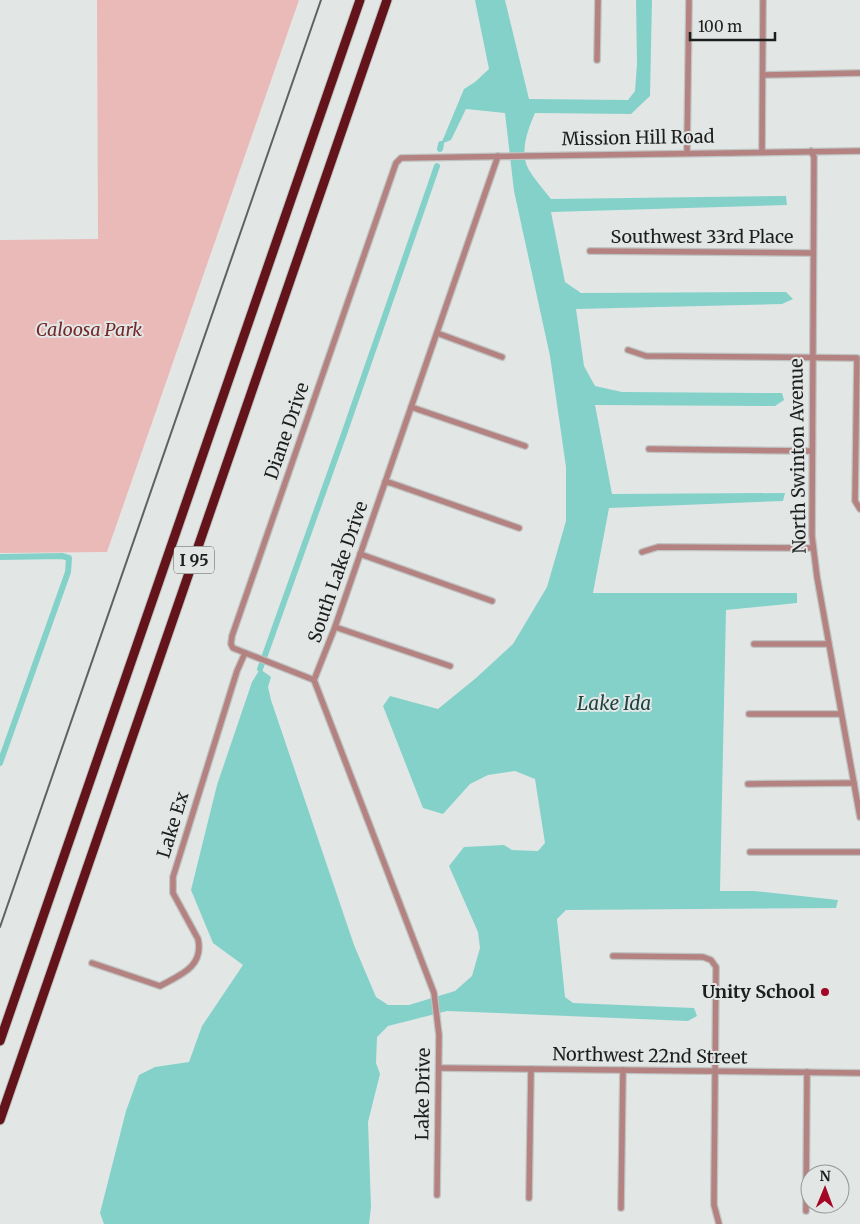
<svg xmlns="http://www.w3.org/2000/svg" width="860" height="1224" font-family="Merriweather,serif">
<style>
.green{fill:#e9bab7}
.water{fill:#84d1c9}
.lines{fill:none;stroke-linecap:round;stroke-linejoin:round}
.canal{stroke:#84d1c9;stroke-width:6}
.minor-casing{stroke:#bfc3c2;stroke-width:8}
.highway-casing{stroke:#bfc3c2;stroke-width:11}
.minor{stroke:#b48381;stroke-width:5.5}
.highway{stroke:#62141a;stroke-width:9}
.rail{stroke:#5f6261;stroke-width:2}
.poi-dot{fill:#a40725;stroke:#e2e7e6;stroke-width:2}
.labels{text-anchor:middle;stroke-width:4;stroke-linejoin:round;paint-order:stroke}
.shield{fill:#e2e7e6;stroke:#585a5a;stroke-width:1}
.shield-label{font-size:16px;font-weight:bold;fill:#1d1e1e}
.street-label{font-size:18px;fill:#1d1e1e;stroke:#e2e7e6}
.park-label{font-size:18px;font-style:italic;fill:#74282a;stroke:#e2e7e6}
.poi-label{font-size:18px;font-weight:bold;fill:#1d1e1e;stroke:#e2e7e6;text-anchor:end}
.water-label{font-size:19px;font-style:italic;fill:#1f4441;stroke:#e2e7e6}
</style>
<rect width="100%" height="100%" fill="#e2e7e6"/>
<!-- green -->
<polygon class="green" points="97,0 299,0 107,552 0,553 0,240 98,239"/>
<!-- water -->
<path class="water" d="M475,0H505L529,99L628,100L635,91L637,64L636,0H652L650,96L631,114L535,113C529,127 521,147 526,163C528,172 545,191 551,199L786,196L787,205L551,212L565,282L581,293L786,292L793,299L782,304L576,309L584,366L595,386L622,392L782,393L784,400L775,406L595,405L612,494L785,493L783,501L609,508L593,593H797V603L726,610L720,891H754L838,900L836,908L566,910L557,919L565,997L573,1003L694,1008L697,1016L688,1021L447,1011L388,1026L377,1037L376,1063L380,1074L368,1122L371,1207L369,1224H104L100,1213L126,1111L139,1075L155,1067L189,1062L202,1026L243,965L213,943L191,890L217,785L252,682L260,669L271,677L268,687L271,700L354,945L376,997L388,1005H409L455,991L472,976L480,948L478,932L449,866L464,847L504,845L512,850L538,851L545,843L535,779L515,771L488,775L470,784L443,814L423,808L383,706L390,696L438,709L476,678L513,644L547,587L566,521V467L550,356L514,191L505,113L466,109L451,140L441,144L464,89L475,82L489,69Z"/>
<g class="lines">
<!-- canal -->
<g class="canal">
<polyline points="440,149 441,144"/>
<polyline points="0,557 62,556 69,558 68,572 0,763"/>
<polyline points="260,669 344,434 437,166"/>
</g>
<defs>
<g id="minor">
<polyline points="597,60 598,0"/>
<polyline points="763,75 860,73"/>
<polyline points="762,151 763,0"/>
<polyline points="811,151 814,157 812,536 817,577 860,817"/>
<polyline points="687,152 689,0"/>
<polyline points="590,251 813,253"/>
<polyline points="437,333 502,357"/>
<polyline points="628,350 646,356 857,358 855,501 860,509"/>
<polyline points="411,407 525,446"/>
<polyline points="649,449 811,451"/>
<polyline points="385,482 391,483 519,528"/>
<polyline points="642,552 658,547 813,548"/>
<polyline points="360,554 492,601"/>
<polyline points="335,627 450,666"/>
<polyline points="754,644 828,644"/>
<polyline points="314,680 233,648 231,644 232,636 396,163 401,158 860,151"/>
<polyline points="749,714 841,714"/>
<polyline points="748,784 854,783"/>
<polyline points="750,852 860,852"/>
<polyline points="613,956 703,957 711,960 716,967 714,1195 714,1205 719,1224"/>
<path d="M92,963L160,986C180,975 204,967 198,939L173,893V877L237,671L245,653"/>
<polyline points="439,1068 860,1073"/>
<polyline points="437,1195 439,1035 434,993 314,680 335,627 498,156"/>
<polyline points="529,1198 531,1069"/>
<polyline points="621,1208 623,1070"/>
<polyline points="806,1211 807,1072"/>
</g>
<g id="highway">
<polyline points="0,1041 360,0"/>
<polyline points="0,1120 387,0"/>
</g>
</defs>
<!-- minor casing -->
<use href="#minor" class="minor-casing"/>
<!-- highway casing -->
<use href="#highway" class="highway-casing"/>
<!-- minor -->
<use href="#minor" class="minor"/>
<!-- highway -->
<use href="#highway" class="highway"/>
<!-- rail -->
<polyline class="rail" points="0,927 321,0"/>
</g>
<!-- markers -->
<circle class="poi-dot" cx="825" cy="992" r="5"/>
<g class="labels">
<!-- shield labels -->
<rect class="shield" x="174" y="546.5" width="40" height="27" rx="4"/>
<g class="shield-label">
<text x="194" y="566">I 95</text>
</g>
<!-- street labels -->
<g class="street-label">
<text transform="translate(638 138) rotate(-1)" y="6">Mission Hill Road</text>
<text x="702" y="243">Southwest 33rd Place</text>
<text transform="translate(287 431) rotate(-71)" y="6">Diane Drive</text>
<text transform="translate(798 456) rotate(-91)" y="6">North Swinton Avenue</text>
<text transform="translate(338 572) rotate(-71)" y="6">South Lake Drive</text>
<text transform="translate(173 825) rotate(-73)" y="6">Lake Ex</text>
<text transform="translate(650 1056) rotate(1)" y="6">Northwest 22nd Street</text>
<text transform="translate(423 1094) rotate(-89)" y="6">Lake Drive</text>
</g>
<!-- park labels -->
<g class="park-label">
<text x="89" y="336">Caloosa Park</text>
</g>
<!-- poi labels -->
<g class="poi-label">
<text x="815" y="998">Unity School</text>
</g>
<!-- water labels -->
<g class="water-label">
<text x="614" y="710">Lake Ida</text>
</g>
</g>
<!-- north arrow -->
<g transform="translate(825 1189) rotate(1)"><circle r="24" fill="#e2e7e6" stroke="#939796"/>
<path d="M0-4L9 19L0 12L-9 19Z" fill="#a40725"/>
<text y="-8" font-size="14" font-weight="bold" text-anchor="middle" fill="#1d1e1e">N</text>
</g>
<!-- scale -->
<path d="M690 32v8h85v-8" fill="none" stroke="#1d1e1e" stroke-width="2.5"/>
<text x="698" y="32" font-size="15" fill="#1d1e1e" stroke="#e2e7e6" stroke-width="4" paint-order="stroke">100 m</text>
</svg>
